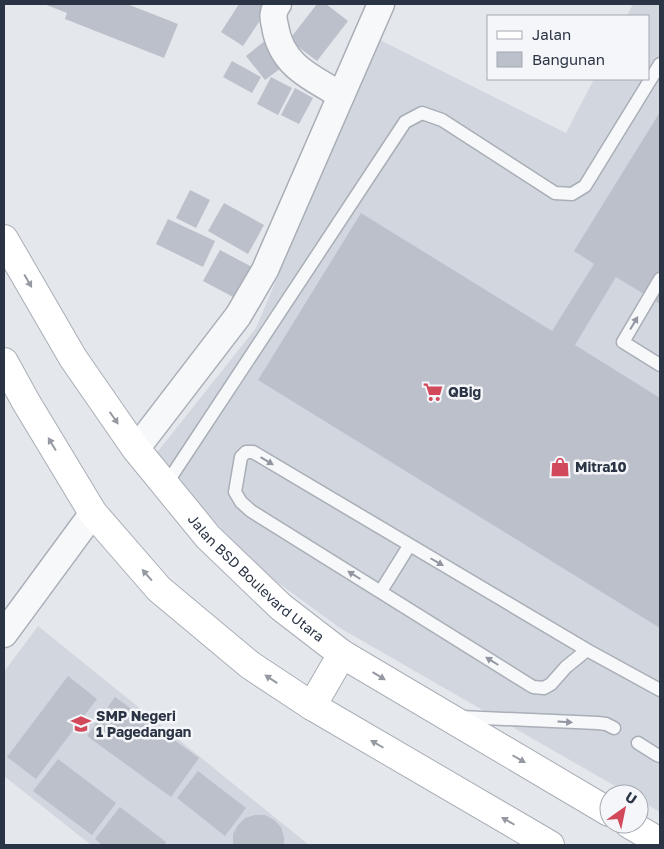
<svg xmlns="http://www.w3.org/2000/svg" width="664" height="849" font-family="'Golos Text',sans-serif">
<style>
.built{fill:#d2d6de}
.building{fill:#bbc0ca}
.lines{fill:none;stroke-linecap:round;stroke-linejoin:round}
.lane-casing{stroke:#a9aeb7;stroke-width:15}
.street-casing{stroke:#a9aeb7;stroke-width:29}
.secondary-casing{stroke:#a9aeb7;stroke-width:30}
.lane{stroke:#f7f8fa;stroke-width:12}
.street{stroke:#f7f8fa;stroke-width:26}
.secondary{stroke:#fff;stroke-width:28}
.oneway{fill:#959aa2}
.oneway2{fill:#9196a0}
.labels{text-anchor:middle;stroke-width:5;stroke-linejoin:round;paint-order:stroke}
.poi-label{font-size:14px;font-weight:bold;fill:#2b3445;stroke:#f4f6f9;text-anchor:start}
.street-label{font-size:14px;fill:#2b3445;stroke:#f4f6f9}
</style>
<rect width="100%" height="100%" fill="#e4e7ec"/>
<!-- built -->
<g class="built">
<polygon points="633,4 660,4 660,812 639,800 639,794 629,794 340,628 255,566 155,455 256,328 378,39 566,133 594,79 648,79 648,16 627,16"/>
<polygon points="38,626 309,845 91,845 4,776 4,672"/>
</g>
<!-- building -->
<g class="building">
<polygon points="44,4 127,4 178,24 164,58 65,19 67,13"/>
<polygon points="239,4 271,4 243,46 221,32"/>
<polygon points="317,4 326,4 348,21 317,61 289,40"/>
<polygon points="266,40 285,65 265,80 246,56"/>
<polygon points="232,61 261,77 252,93 223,77"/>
<polygon points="271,77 292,88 278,115 257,104"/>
<polygon points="295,88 313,98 299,124 281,115"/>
<polygon points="660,112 660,304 616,277 575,345 660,398 660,628 258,380 361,213 552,331 594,264 574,251"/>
<polygon points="190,190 210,200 196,228 176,218"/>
<polygon points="224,203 264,225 248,254 208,231"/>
<polygon points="168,219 215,241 203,267 156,244"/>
<polygon points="220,250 252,267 235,298 203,281"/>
<polygon points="68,676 97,699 36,779 7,757"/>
<polygon points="115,697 199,758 171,797 87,736"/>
<polygon points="58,759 116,803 92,835 33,791"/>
<polygon points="198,771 246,808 225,836 177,798"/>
<polygon points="120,807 166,842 164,845 102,845 95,839"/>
<polygon points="255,815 265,815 274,820 281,827 284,837 284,845 233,845 233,834 238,825 245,818"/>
</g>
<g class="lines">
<defs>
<g id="lane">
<polyline points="660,279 623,342 660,365"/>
<polyline points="165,486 405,122 422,113 442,120 555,193 572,194 585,186 660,64"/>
<polyline points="381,591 409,546"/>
<polyline points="587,650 566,667 551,684 544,688 533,687 251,511 241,502 235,492 241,457 246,452 253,452 587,650 660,690"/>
<polyline points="461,717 598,723 606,724 614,728"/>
<polyline points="638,743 657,755 660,756"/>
</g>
<g id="street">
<path d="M278,4C272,12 273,18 275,26C281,65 310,77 341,95"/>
<polyline points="136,449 238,316 265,270 381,4"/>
<polyline points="4,634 93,513"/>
</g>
<g id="secondary">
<path id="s1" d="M4,239L73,358L136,449L208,537L281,607L342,654L609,812"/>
<polyline points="4,362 26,402 93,513 159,589 250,665 312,706 550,845"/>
<polyline points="312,706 342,654"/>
<polyline points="629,824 660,842"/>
</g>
</defs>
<!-- lane casing -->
<use href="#lane" class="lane-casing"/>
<!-- street casing -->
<use href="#street" class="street-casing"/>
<!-- secondary casing -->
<use href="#secondary" class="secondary-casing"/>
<!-- lane -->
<use href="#lane" class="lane"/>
<!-- street -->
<use href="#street" class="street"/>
<!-- secondary -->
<use href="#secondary" class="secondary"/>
</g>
<!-- one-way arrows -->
<defs><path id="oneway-solid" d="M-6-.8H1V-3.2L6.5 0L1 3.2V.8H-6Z" transform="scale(1.25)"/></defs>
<g class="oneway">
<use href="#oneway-solid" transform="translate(28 281) rotate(60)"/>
<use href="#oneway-solid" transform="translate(114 418) rotate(55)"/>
<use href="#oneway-solid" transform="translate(52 444) rotate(-121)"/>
<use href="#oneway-solid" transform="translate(147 575) rotate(-131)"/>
<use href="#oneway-solid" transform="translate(379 676) rotate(31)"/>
<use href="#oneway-solid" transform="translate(271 679) rotate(-147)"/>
<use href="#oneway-solid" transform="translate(377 744) rotate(-150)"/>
<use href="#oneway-solid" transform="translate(519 759) rotate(30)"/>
<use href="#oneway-solid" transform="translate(508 821) rotate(-150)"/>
</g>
<g class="oneway2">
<use href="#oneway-solid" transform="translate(634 323) rotate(-59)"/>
<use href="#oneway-solid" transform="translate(267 461) rotate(31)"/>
<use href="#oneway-solid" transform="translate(437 562) rotate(30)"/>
<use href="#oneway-solid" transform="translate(354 575) rotate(-148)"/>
<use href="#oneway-solid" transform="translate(492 661) rotate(-148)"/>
<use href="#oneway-solid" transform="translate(565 722) rotate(3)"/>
</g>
<!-- icons -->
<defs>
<symbol id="supermarket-bare" viewBox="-9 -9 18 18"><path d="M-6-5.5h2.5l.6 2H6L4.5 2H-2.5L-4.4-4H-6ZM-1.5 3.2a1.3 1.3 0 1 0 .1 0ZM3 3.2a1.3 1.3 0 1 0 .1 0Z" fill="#d1495b" stroke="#f4f6f9" stroke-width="2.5" paint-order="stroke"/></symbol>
<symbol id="shop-bare" viewBox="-9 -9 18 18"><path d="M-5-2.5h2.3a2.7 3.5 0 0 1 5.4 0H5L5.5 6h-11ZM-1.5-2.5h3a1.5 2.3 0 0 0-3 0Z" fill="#d1495b" stroke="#f4f6f9" stroke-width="2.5" paint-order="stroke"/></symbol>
<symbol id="school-bare" viewBox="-9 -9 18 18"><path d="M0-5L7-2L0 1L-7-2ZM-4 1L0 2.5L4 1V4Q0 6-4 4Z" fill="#d1495b" stroke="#f4f6f9" stroke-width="2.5" paint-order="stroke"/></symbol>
</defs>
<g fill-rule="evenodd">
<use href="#supermarket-bare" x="419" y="378" width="28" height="28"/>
<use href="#shop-bare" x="546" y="453" width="28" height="28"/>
<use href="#school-bare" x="67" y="710" width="28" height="28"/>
</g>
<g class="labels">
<!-- poi labels -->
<g class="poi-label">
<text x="448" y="397">QBig</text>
<text x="575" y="472">Mitra10</text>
<text x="96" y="721">SMP Negeri<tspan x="96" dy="16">1 Pagedangan</tspan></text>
</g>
<!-- street labels -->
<g class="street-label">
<text dy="5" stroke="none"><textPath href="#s1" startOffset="425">Jalan BSD Boulevard Utara</textPath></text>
</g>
</g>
<!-- border -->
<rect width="664" height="849" fill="none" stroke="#2b3445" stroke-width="10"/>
<!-- legend -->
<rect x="487" y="15" width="162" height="65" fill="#f4f6f9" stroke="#a4a8b1"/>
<rect x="497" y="31" width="25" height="8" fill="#ffffff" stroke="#a4a8b1"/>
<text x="532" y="40" font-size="15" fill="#2b3445">Jalan</text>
<rect x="497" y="52" width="25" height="15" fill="#bbc0ca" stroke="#a4a8b1"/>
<text x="532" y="65" font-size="15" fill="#2b3445">Bangunan</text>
<!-- north arrow -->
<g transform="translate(624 809) rotate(33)"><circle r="24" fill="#f4f6f9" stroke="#a4a8b1"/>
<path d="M0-4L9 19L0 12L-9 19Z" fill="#d1495b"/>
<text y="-8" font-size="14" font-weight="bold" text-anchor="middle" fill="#2b3445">U</text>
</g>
</svg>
